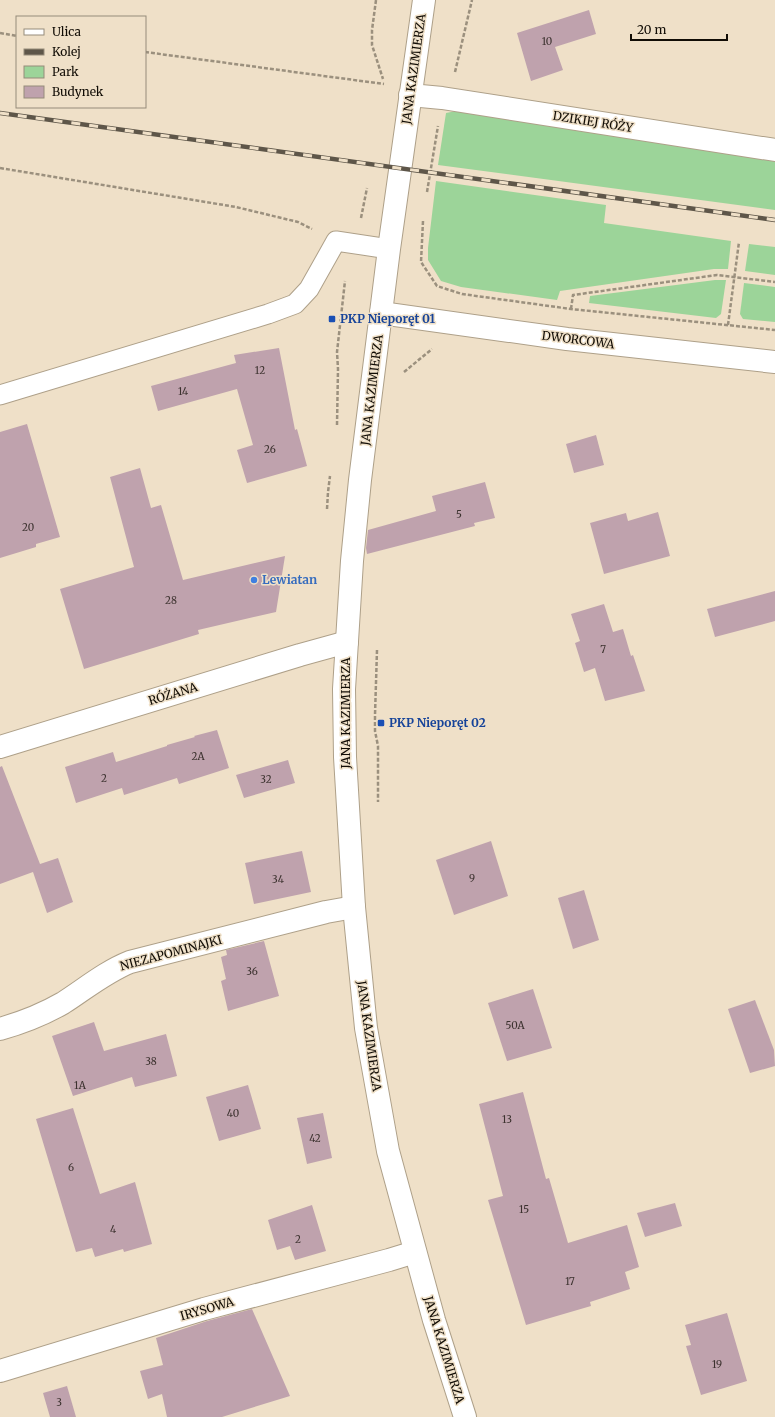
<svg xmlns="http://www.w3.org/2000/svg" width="775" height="1417" font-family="Merriweather,serif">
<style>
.green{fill:#9cd499}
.building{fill:#bfa2ad}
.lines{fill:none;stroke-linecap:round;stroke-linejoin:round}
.lane-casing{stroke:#aea089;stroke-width:21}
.street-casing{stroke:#aea089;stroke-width:24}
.secondary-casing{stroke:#aea089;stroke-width:24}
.path{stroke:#9b907e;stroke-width:2.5;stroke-dasharray:4 2;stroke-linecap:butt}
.lane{stroke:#fff;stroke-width:19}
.street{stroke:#fff;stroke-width:22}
.secondary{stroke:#fff;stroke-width:22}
.rail-casing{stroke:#5e5649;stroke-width:4.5}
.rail{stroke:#efe0c8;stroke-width:3;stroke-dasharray:9;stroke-linecap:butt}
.transit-dot{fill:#1a4fb4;stroke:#efe0c8;stroke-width:1.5}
.shop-dot{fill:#3f7fe0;stroke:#efe0c8;stroke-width:1.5}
.labels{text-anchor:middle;stroke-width:3;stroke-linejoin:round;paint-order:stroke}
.number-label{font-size:10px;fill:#3c322f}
.street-label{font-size:12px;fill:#110c05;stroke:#efe0c8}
.transit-label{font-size:12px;font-weight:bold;fill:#164399;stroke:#efe0c8;text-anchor:start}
.shop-label{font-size:12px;font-weight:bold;fill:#366cbe;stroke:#efe0c8;text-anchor:start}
</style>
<rect width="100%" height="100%" fill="#efe0c8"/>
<!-- green -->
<g class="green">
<polygon points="456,111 775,157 775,210 438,165 446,113"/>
<polygon points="436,181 606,205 604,223 731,241 728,269 714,269 560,291 557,300 461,287 441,281 428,260 428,248"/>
<polygon points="749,244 775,247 775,275 745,271"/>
<polygon points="715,280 726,280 721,314 716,318 589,303 590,296"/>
<polygon points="744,283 775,287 775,322 743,319 740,314"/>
</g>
<!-- building -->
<g class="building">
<polygon points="589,10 596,34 555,47 563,70 531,81 517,33"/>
<polygon points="279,348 295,430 297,429 307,466 247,483 237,450 253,445 237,389 158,411 151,386 236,363 234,355"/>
<polygon points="27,424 60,537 36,544 36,547 0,558 0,432"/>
<polygon points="596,435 604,465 574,473 566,444"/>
<polygon points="140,468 151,508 161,505 183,580 285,556 276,612 198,630 199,634 84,669 60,589 134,567 110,477"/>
<polygon points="485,482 495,518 474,523 475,526 367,554 366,548 368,530 436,511 432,496"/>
<polygon points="658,512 670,556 604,574 590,523 626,513 628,521"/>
<polygon points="775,591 775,621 715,637 707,609"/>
<polygon points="604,604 613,632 623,629 631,656 633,655 645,691 605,701 595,668 584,672 575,643 580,641 571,614"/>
<polygon points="217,730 229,768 179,784 177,778 124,795 122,788 76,803 65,767 113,752 116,762 167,746 167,745 195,737 194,736"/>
<polygon points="288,760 295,783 244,798 236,775"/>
<polygon points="2,766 40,864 58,858 73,902 47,913 33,872 0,884 0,767"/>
<polygon points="491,841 508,896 454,915 436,860"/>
<polygon points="302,851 311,892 254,904 245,863"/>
<polygon points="584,890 599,940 573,949 558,898"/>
<polygon points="264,941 279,996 228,1011 221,981 226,979 221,957 227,955 226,950"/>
<polygon points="533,989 552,1048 507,1061 488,1003"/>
<polygon points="755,1000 774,1050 775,1066 750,1073 728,1009"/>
<polygon points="94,1022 104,1051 166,1034 177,1076 135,1087 132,1077 73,1096 52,1036"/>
<polygon points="248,1085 261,1129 219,1141 206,1097"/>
<polygon points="523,1092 546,1179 549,1178 568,1243 627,1225 639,1267 625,1272 630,1289 590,1302 591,1306 526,1325 488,1200 503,1196 479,1104"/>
<polygon points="73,1108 100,1194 135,1182 152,1244 124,1252 123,1249 95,1257 92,1248 76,1252 36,1119"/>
<polygon points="323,1113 332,1158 307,1164 297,1118"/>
<polygon points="675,1203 682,1226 645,1237 637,1213"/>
<polygon points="312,1205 326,1251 295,1260 290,1246 277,1250 268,1220"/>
<polygon points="252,1309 290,1396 222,1417 167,1417 162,1394 148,1399 140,1371 163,1365 156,1338 207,1321"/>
<polygon points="727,1313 747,1381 701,1395 686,1346 691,1345 685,1325"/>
<polygon points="67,1386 76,1417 50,1417 43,1393"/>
</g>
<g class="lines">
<defs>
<polyline id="lane" points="0,395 268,314 295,304 309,289 336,241 389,249"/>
<g id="street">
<polyline points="410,95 442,98 775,150"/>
<polyline points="381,313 567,339 775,362"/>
<polyline points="0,747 300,655 347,642"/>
<path d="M0,1029C21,1023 44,1014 63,1003C85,989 105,972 130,962L326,912L354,907"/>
<polyline points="0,1371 204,1309 389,1260 415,1252"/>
</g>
<polyline id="secondary" points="424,0 389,249 360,480 352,561 344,689 345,757 354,907 366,1028 388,1151 434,1320 465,1417"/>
</defs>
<!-- lane casing -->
<use href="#lane" class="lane-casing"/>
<!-- street casing -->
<use href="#street" class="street-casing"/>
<!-- secondary casing -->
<use href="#secondary" class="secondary-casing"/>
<!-- path -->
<g class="path">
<polyline points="376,0 372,30 372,45 383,79"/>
<polyline points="0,33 17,36"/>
<polyline points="145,52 384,84"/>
<polyline points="455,72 472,0"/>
<polyline points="0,168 236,207 298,222 312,229"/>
<polyline points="427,192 438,126"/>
<polyline points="361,218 367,188"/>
<polyline points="423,221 421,262 437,286 462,294 571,309 775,330"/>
<polyline points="571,309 573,295 717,275 775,282"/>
<polyline points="728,325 739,242"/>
<polyline points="404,372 432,349"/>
<polyline points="337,425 338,369 337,352 345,281"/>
<polyline points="327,509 328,492 330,476"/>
<polyline points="377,650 375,715 375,731 378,746 378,802"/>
</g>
<!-- lane -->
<use href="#lane" class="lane"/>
<!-- street -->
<use href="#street" class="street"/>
<!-- secondary -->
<use href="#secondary" class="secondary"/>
<defs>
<polyline id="rail" points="0,113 775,220"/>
</defs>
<!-- rail casing -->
<use href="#rail" class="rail-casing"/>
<!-- rail -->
<use href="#rail" class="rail"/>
</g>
<!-- markers -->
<g class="transit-dot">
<rect x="328" y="315" width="8" height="8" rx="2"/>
<rect x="377" y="719" width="8" height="8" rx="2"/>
</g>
<circle class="shop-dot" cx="254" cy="580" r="4"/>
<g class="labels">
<!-- number labels -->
<g class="number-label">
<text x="547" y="45">10</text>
<text x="260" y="374">12</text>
<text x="183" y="395">14</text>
<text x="270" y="453">26</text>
<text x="459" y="518">5</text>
<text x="28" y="531">20</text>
<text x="171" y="604">28</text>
<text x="603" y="653">7</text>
<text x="198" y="760">2A</text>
<text x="104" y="782">2</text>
<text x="266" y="783">32</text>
<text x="472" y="882">9</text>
<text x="278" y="883">34</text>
<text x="252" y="975">36</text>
<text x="515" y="1029">50A</text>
<text x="151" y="1065">38</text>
<text x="80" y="1089">1A</text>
<text x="233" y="1117">40</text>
<text x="507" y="1123">13</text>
<text x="315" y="1142">42</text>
<text x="71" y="1171">6</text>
<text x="524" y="1213">15</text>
<text x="113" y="1233">4</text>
<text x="298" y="1243">2</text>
<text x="570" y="1285">17</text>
<text x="717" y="1368">19</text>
<text x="59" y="1406">3</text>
</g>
<!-- street labels -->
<g class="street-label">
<text transform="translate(414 69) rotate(-82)" y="4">JANA KAZIMIERZA</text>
<text transform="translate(593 122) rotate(9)" y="4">DZIKIEJ RÓŻY</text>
<text transform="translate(578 340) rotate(7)" y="4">DWORCOWA</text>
<text transform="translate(372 390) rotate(-83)" y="4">JANA KAZIMIERZA</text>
<text transform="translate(173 694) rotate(-17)" y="4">RÓŻANA</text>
<text transform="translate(346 713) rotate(-90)" y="4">JANA KAZIMIERZA</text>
<text transform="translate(171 953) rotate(-15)" y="4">NIEZAPOMINAJKI</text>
<text transform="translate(369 1036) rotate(82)" y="4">JANA KAZIMIERZA</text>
<text transform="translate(207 1309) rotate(-16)" y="4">IRYSOWA</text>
<text transform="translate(444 1350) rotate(73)" y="4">JANA KAZIMIERZA</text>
</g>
<!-- transit labels -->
<g class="transit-label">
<text x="340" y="323">PKP Nieporęt 01</text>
<text x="389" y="727">PKP Nieporęt 02</text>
</g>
<!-- shop labels -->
<g class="shop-label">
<text x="262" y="584">Lewiatan</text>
</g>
</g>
<!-- legend -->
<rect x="16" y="16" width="130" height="92" fill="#efe0c8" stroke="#968b7a"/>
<rect x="24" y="29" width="20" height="6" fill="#ffffff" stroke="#968b7a"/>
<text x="52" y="36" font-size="12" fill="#110c05">Ulica</text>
<rect x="24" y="49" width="20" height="6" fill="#5e5649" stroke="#968b7a"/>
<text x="52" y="56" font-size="12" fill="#110c05">Kolej</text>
<rect x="24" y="66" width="20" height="12" fill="#9cd499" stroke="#968b7a"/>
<text x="52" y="76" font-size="12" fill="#110c05">Park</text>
<rect x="24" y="86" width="20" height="12" fill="#bfa2ad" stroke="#968b7a"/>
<text x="52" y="96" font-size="12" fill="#110c05">Budynek</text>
<!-- scale -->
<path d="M631 34v6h96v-6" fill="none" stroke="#110c05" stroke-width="2"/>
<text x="637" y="34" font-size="12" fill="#110c05" stroke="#efe0c8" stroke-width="3" paint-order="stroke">20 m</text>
</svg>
